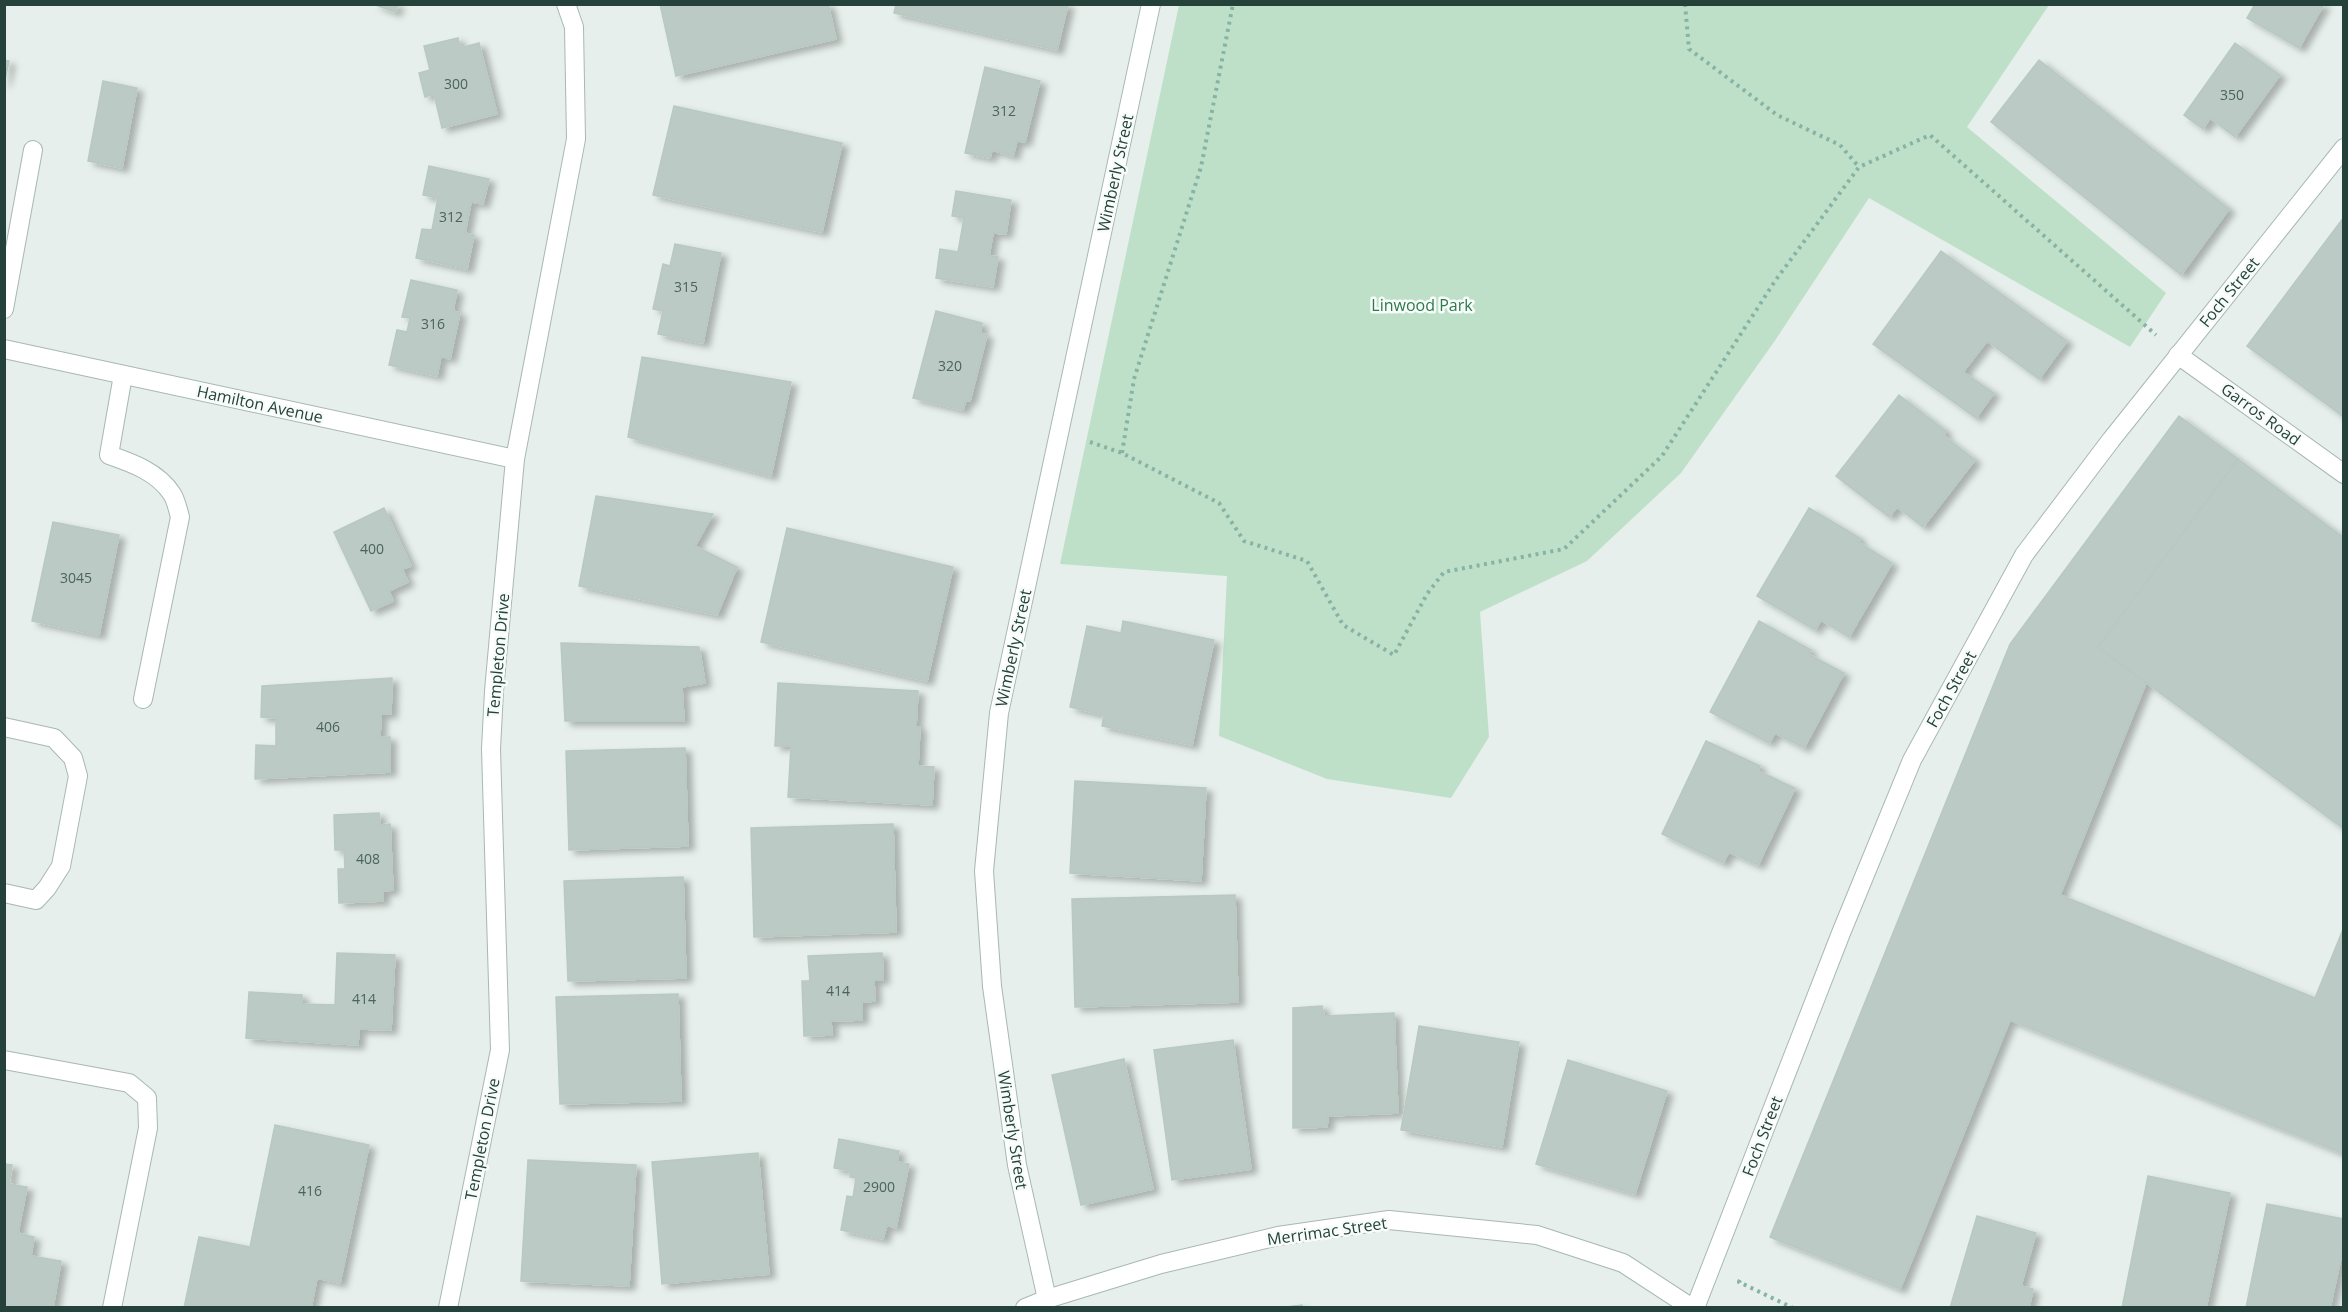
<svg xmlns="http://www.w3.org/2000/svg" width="2348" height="1312" font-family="'Open Sans',sans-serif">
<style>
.green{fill:#bfe0c8}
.building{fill:#bbcac4;stroke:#b8c9c2;stroke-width:1.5;filter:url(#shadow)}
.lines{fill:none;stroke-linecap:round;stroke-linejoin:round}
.lane-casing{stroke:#a8b8b2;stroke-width:20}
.street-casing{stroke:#a8b8b2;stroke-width:20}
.path{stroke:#86b3a5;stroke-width:4;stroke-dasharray:3 4.5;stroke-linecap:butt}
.lane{stroke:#fff;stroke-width:18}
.street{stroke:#fff;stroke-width:18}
.labels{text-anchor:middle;stroke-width:5;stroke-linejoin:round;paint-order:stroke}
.number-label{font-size:14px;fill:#4a645c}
.street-label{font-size:16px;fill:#24423a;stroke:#f7fbf9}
.park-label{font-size:16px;fill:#2d7a4b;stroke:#f7fbf9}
</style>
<defs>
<filter id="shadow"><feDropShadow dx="6" dy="4" stdDeviation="3" flood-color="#0004"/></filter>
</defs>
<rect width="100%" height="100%" fill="#e6efeb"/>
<!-- green -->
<polygon class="green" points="1179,5 2049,5 1967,127 2166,293 2130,347 1869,198 1774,342 1681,473 1587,561 1480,612 1489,737 1451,798 1327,779 1219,736 1227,576 1060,564"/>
<!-- building -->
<g class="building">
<polygon points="373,4 398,4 395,12"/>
<polygon points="660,4 828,4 836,39 676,76"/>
<polygon points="896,4 1068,4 1057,50 894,13"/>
<polygon points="2255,4 2324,4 2299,48 2247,18"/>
<polygon points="458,38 460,48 479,43 497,114 442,128 434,94 425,97 419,73 430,70 424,46"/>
<polygon points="2235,43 2280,75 2235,137 2210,118 2203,129 2184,115"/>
<polygon points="4,60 9,61 4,84"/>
<polygon points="2039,60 2229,209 2181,275 1991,122"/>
<polygon points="985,67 1040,81 1025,142 1017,141 1013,156 992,150 990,158 965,153"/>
<polygon points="103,81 137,88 122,168 88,161"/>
<polygon points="674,106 842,143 822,232 653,195"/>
<polygon points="429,166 489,179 483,204 471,202 465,233 474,235 467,269 416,258 422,229 432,230 438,198 423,195"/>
<polygon points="956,191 1011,200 1006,234 993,233 989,256 998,257 993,287 936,278 940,249 958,252 964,218 952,216"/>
<polygon points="2344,217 2344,417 2247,346"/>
<polygon points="675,244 721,253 703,343 658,334 663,311 653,309 663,264 670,266"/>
<polygon points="1941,251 2067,341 2039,379 1987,341 1963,372 1994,393 1976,418 1873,344"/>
<polygon points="411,280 457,290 453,311 460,313 450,359 441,356 437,376 389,365 397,330 407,332 410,318 402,317"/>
<polygon points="936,311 982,323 980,333 987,335 970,401 966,400 963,410 913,398"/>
<polygon points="642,357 791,382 771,476 628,437"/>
<polygon points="1899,395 1946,431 1943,435 1975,460 1923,527 1897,507 1889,517 1836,476"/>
<polygon points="2179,416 2238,459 2098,647 2146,683 2060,895 2315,998 2344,927 2344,1154 2010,1020 1900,1289 1770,1237 2010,644"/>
<polygon points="2238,459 2344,538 2344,829 2098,647"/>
<polygon points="596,496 713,514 695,546 737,567 717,615 579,586"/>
<polygon points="384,508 411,566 402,569 408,582 389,591 393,601 371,611 334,532"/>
<polygon points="1809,508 1860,538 1858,542 1892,563 1849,637 1821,620 1815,630 1757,596"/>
<polygon points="53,522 119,535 99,635 32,621"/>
<polygon points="787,528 953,567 927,681 761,642"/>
<polygon points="1123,621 1214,640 1192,745 1102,726 1104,715 1070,707 1087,626 1121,633"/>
<polygon points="1759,621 1811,650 1808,654 1844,673 1804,748 1775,733 1769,743 1710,712"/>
<polygon points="561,643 699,647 705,683 682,687 684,721 565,721"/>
<polygon points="392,678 391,714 381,714 380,737 390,737 390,772 255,779 256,745 276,746 276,718 261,717 262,686"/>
<polygon points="778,683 918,691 916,727 920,727 918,766 934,767 932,805 788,797 791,746 775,746"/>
<polygon points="1706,741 1760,766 1758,771 1795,788 1758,865 1729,852 1723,863 1662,834"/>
<polygon points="685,748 688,846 569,850 566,751"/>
<polygon points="1075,781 1206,788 1201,881 1070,873"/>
<polygon points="379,813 380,825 390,824 393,890 383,891 383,901 339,903 338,869 345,869 344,850 335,850 334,815"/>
<polygon points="893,824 896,932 754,937 751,828"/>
<polygon points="683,877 686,978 568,981 564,881"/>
<polygon points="1235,895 1238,1002 1075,1007 1072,899"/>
<polygon points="337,953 395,955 391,1030 359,1029 358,1045 246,1038 249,992 302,995 302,1004 335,1005"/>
<polygon points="882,953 883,980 874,980 875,1001 862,1002 862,1020 831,1021 832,1035 804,1036 802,981 810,981 808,956"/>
<polygon points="678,994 681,1101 560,1104 556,997"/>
<polygon points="1322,1006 1324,1016 1394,1013 1398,1113 1328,1116 1327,1127 1293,1128 1293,1008"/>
<polygon points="1419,1026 1519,1042 1502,1147 1401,1130"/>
<polygon points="1233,1040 1251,1169 1172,1180 1154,1050"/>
<polygon points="1124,1059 1153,1189 1081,1205 1052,1075"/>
<polygon points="1568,1060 1667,1091 1635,1194 1536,1164"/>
<polygon points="275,1125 369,1145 340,1283 317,1278 311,1308 184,1308 199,1237 250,1247"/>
<polygon points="839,1139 899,1151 897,1162 909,1164 896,1228 887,1225 883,1239 841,1230 847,1196 853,1197 856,1178 850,1177 851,1171 834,1168"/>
<polygon points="758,1153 769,1274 662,1284 652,1162"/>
<polygon points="528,1160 636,1165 629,1286 521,1281"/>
<polygon points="4,1164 12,1165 9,1184 27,1187 18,1233 34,1237 31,1256 61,1261 53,1308 4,1308"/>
<polygon points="2148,1176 2230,1193 2206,1308 2122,1308"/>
<polygon points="2267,1204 2344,1219 2344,1244 2330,1308 2246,1308"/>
<polygon points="1977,1216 2036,1233 2021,1286 2033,1289 2029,1308 1950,1308"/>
<polygon points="1302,1305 1303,1308 1278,1308"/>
</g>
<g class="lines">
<defs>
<g id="lane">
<polyline points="4,309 33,150"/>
<path d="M123,375L109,455C132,463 158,472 172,494C176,500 178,510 180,517L143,699"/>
<polyline points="4,727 54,738 73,758 78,776 61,866 47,888 36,900 4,893"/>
<polyline points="4,1060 129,1083 147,1098 148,1128 112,1308"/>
</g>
<g id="street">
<polyline points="4,349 515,459"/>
<polyline points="2178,355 2344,474"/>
<polyline points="1047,1299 1017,1165 992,986 984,871 999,713 1151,4"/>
<polyline points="448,1308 500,1050 491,749 494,691 515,459 576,139 574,27 566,4"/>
<polyline points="1025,1308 1047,1299 1161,1264 1278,1236 1389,1220 1537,1235 1623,1263 1692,1308"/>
<polyline points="1695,1308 1841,933 1912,760 2024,555 2111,440 2344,148"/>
</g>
</defs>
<!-- lane casing -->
<use href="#lane" class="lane-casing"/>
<!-- street casing -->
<use href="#street" class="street-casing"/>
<!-- path -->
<g class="path">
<polyline points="1685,4 1689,49 1777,115 1840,145 1859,167"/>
<polyline points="1090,442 1122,453 1219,503 1244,541 1307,561 1343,625 1394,655 1427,594 1444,572 1564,549 1662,456 1775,281 1859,167 1930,135 2156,335"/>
<polyline points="1122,453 1134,379 1201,167 1233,4"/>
<polyline points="1740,1280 1739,1282 1793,1308"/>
</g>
<!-- lane -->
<use href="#lane" class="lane"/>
<!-- street -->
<use href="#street" class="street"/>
</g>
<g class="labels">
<!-- number labels -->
<g class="number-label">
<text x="456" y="89">300</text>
<text x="2232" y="100">350</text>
<text x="1004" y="116">312</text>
<text x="451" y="222">312</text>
<text x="686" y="292">315</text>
<text x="433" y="329">316</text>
<text x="950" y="371">320</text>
<text x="372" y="554">400</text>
<text x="76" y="583">3045</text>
<text x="328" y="732">406</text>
<text x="368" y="864">408</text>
<text x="838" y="996">414</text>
<text x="364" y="1004">414</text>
<text x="879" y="1192">2900</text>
<text x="310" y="1196">416</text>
</g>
<!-- street labels -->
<g class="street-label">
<text transform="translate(1115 173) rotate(-78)" y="6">Wimberly Street</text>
<text transform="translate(2229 292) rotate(-51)" y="6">Foch Street</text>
<text transform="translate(260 404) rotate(12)" y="6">Hamilton Avenue</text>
<text transform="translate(2261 414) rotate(36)" y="6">Garros Road</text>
<text transform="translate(1013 648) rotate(-78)" y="6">Wimberly Street</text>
<text transform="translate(498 655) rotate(-85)" y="6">Templeton Drive</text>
<text transform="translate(1951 689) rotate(-61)" y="6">Foch Street</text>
<text transform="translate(1013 1130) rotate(81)" y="6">Wimberly Street</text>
<text transform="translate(1762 1136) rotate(-69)" y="6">Foch Street</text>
<text transform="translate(482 1139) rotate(-79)" y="6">Templeton Drive</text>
<text transform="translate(1327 1231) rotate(-8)" y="6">Merrimac Street</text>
</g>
<!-- park labels -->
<g class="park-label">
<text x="1422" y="311">Linwood Park</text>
</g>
</g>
<!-- border -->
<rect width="2348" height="1312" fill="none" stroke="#24423a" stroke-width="12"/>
</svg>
